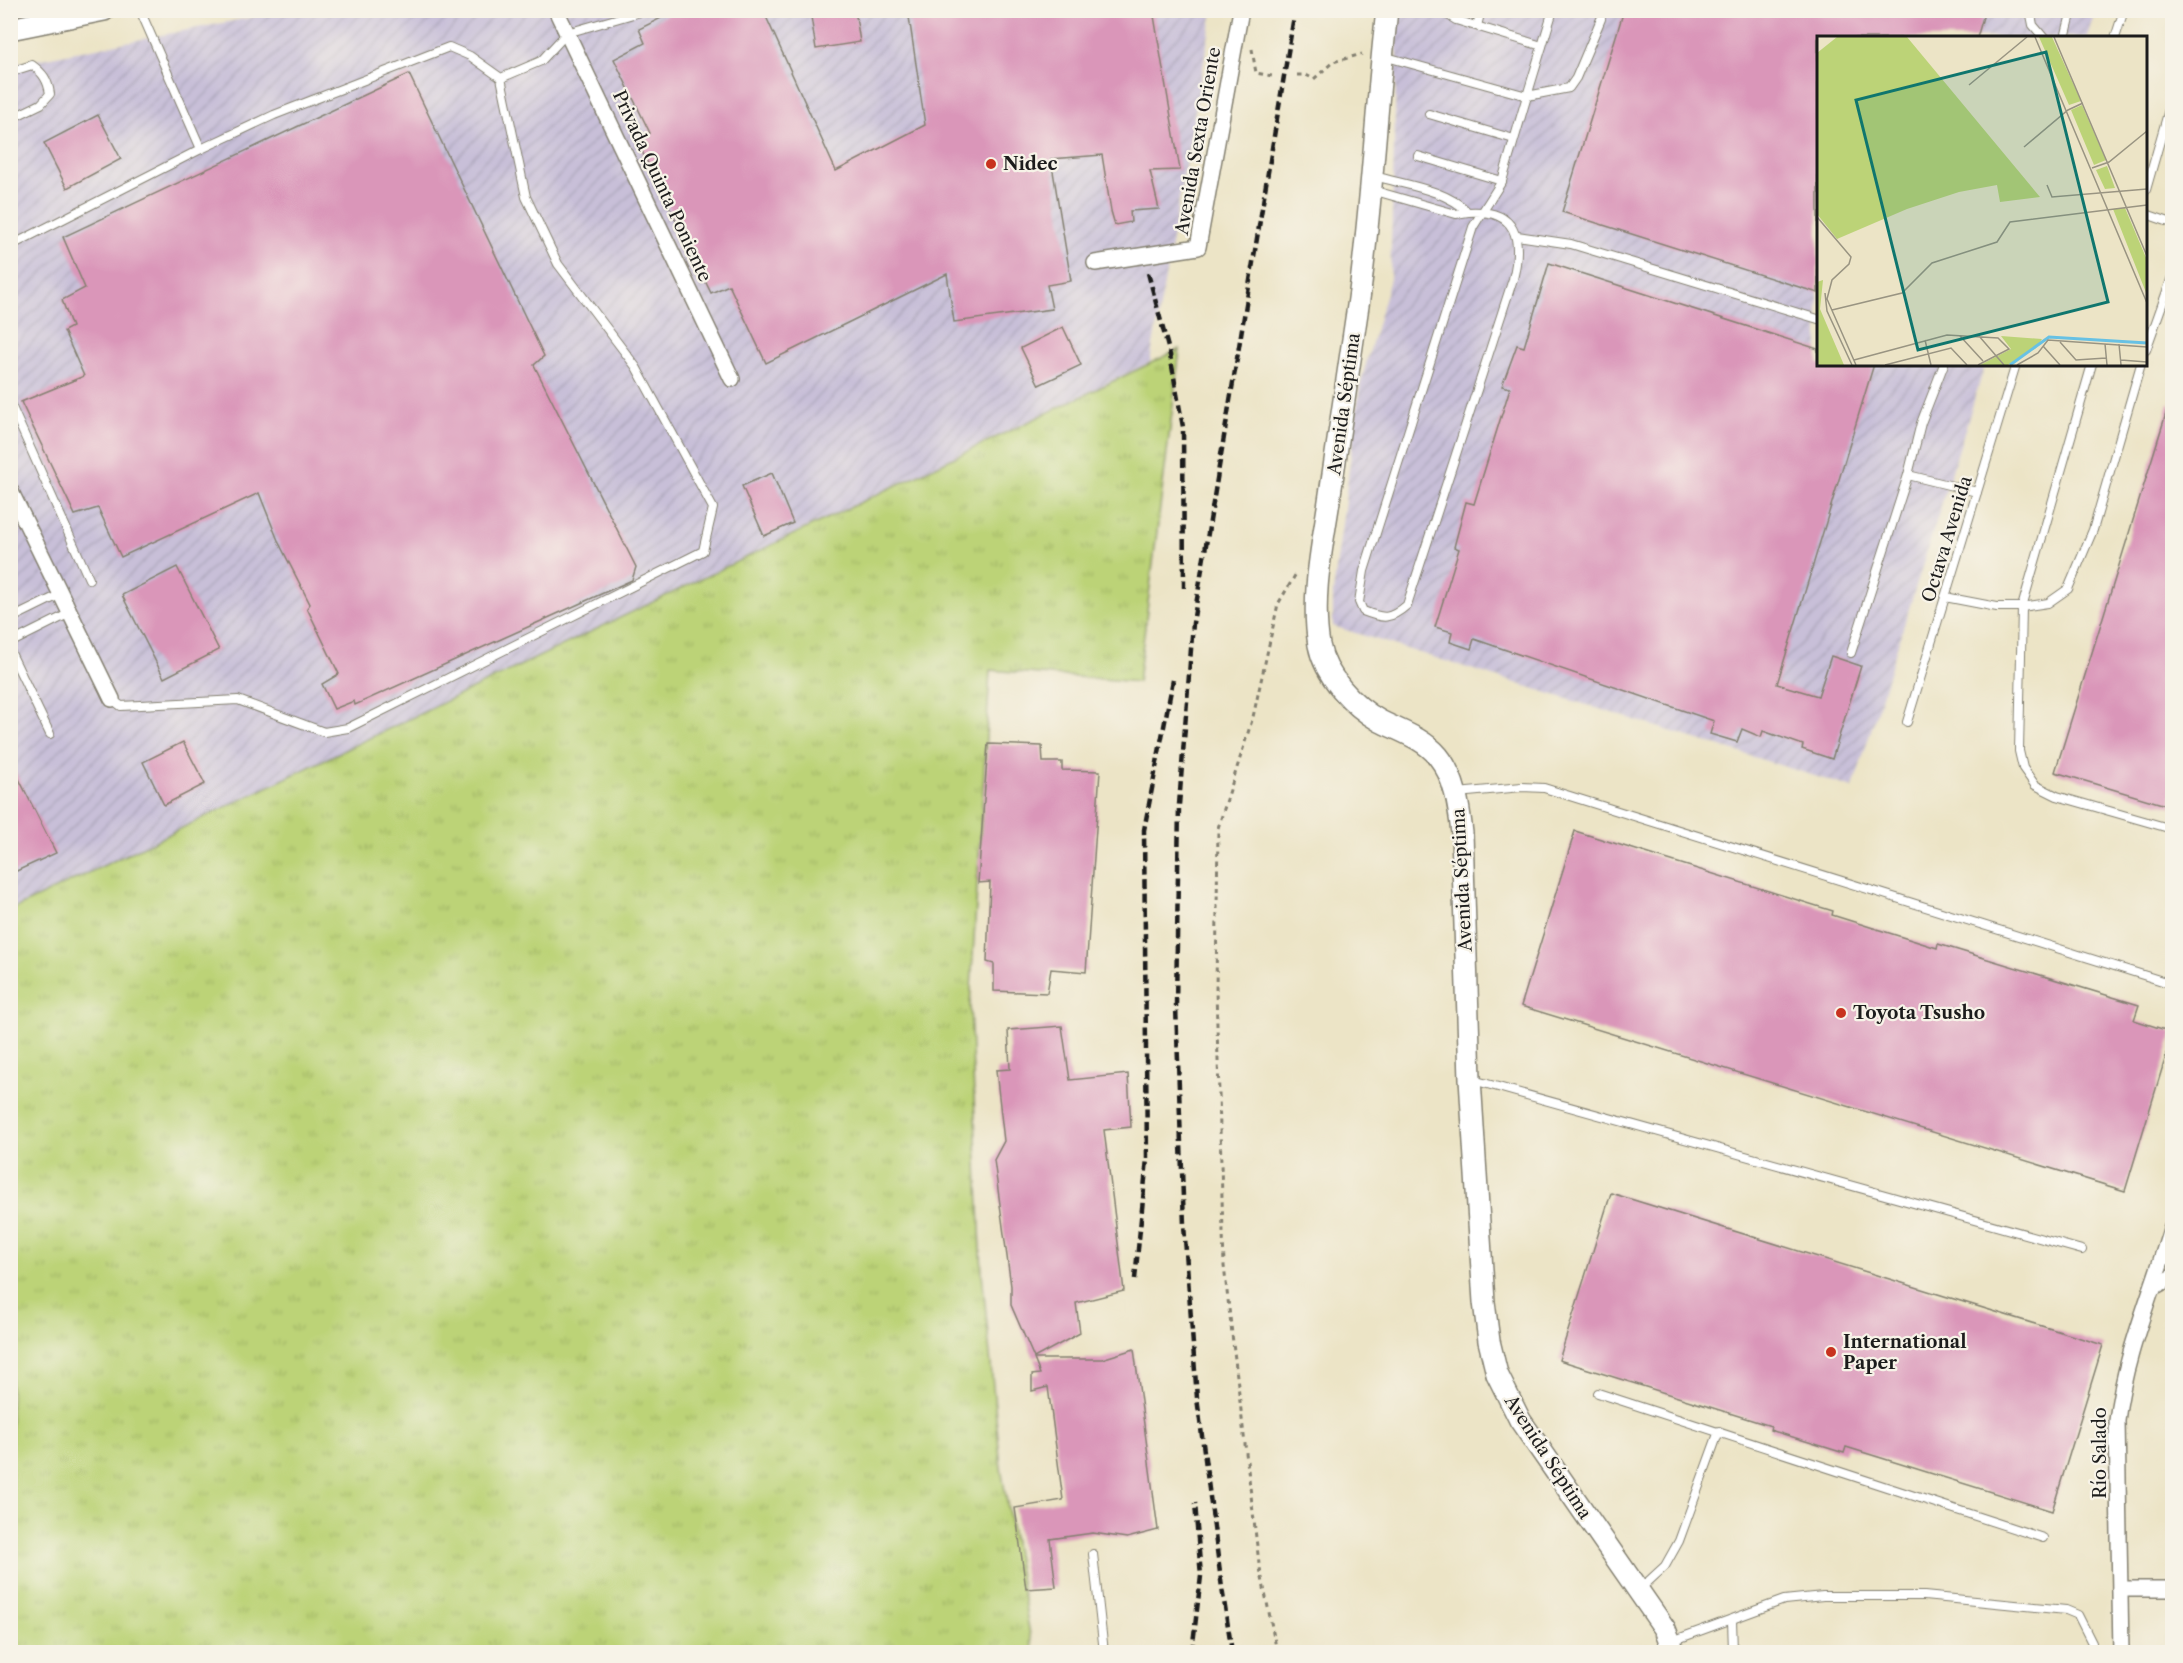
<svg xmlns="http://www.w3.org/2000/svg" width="2183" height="1663" font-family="'Libre Caslon Text',serif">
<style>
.industrial{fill:url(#industrial-furrows)}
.grass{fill:url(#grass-tufts);stroke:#6c784a;stroke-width:1.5}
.building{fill:#da96b9}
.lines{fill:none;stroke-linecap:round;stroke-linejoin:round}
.lane-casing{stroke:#848071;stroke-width:10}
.street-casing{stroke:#848071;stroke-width:18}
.secondary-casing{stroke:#848071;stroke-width:24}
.path{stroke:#848071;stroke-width:3;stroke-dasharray:4.5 4.5;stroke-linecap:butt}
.lane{stroke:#fff;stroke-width:8}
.street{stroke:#fff;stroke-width:15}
.secondary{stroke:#fff;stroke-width:21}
.rail{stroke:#1c1c1c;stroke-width:4.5;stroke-dasharray:9 4.5;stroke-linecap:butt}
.poi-dot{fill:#c8321e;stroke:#f7f3e8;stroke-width:2}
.labels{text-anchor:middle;stroke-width:4.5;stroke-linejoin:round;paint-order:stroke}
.street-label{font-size:18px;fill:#1c1c1c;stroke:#f7f3e8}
.poi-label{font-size:18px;font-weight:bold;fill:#1c1c1c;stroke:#f7f3e8;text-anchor:start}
.inset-river{fill:none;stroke:#67c1e4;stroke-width:3}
.inset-road{fill:none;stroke:#999482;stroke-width:1.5}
.view{fill:#0f766e;fill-opacity:0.15;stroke:#0f766e;stroke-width:3}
.inset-edge{fill:none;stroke:#1c1c1c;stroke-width:3}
</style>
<defs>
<pattern id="industrial-furrows" width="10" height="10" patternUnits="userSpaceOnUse" patternTransform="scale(1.5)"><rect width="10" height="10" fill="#c8bfd8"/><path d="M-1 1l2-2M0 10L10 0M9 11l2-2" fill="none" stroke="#aba4b9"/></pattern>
<pattern id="grass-tufts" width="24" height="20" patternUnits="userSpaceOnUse" patternTransform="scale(1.5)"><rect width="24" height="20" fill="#bcd377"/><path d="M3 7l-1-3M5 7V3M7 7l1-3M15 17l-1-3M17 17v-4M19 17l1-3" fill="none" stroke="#a1b566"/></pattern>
</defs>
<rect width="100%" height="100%" fill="#f7f3e8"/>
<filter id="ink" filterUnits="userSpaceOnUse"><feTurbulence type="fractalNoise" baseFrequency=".0167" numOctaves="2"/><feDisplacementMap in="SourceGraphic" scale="12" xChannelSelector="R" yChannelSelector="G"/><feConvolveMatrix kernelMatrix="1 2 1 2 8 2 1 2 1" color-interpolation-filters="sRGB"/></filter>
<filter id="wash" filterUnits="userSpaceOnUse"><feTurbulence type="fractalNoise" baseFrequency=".008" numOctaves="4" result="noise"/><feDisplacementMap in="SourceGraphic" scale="24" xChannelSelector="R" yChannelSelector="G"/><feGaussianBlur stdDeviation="1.35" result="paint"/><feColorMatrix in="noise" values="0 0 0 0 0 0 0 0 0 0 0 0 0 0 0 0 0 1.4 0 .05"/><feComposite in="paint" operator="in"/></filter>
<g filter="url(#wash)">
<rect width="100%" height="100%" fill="#ece4c6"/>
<!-- industrial -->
<g class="industrial">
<polygon points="288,10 1213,11 1150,362 11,910 11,65"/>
<polygon points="1398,11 2095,11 2087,37 1818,38 1818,364 1985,365 1853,788 1333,626 1333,593 1360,385 1390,279"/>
</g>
<!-- grass -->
<polygon class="grass" points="1180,349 1138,682 990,670 970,1006 982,1273 1001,1468 1033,1652 11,1652 11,910"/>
<g id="blocks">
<!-- building -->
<g class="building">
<polygon points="677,10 763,10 836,171 925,125 908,10 1153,10 1180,170 1150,171 1159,209 1130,211 1131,222 1115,225 1111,211 1102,155 1051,159 1071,281 1047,285 1052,309 954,322 947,274 766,363 729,285 711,293 636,139 650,133 614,59 645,43 639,29"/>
<polygon points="810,10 855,10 860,42 816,49"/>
<polygon points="1624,10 1985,10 1977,38 1818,38 1818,293 1562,212"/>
<polygon points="409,74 544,356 534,365 636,567 632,580 621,585 355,705 354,701 334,709 322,684 339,674 307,608 310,604 279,543 259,493 121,557 98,508 75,515 21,402 84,376 64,331 72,327 62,300 85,288 63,237"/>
<polygon points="98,115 121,159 67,188 44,143"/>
<polygon points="1549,263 1818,349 1818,364 1874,364 1777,684 1818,696 1831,656 1861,666 1832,759 1802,749 1803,745 1763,731 1761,737 1742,729 1737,742 1710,734 1714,721 1474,639 1471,649 1450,642 1452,632 1435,627 1459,549 1454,547 1466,502 1474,504 1510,388 1502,386 1517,345 1524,347"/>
<polygon points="1063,327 1081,365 1039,385 1021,348"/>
<polygon points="2169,404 2172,405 2172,807 2055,772"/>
<polygon points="772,473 793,523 764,536 742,486"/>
<polygon points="177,567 219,650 164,678 122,595"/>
<polygon points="183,742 205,784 164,805 143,762"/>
<polygon points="988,744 1042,746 1043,762 1062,762 1062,770 1100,771 1086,972 1051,969 1047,993 994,991 994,964 987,962 990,882 978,883"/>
<polygon points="10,761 56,853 10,874"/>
<polygon points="1575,831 1833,911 1832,915 1937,948 1938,944 2139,1005 2134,1020 2172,1032 2172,1036 2125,1191 1521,1006"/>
<polygon points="1062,1026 1070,1080 1128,1074 1131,1127 1104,1130 1124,1291 1076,1303 1080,1333 1034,1358 1011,1305 1011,1286 994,1160 1004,1141 996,1070 1010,1069 1008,1030"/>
<polygon points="1611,1193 2103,1345 2052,1511 1846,1447 1844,1453 1770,1430 1771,1426 1559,1360"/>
<polygon points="1134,1349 1158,1530 1127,1538 1093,1533 1050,1539 1056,1587 1026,1589 1015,1508 1063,1500 1048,1387 1032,1391 1032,1375 1040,1374 1034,1359 1102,1359"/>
</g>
</g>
</g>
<g filter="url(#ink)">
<use href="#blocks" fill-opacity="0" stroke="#848071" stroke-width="1.5"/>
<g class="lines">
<defs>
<g id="lane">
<polyline points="140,10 201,149"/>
<polyline points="1444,10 1448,15 1456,20 1542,46"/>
<polyline points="1553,10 1527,96 1569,88 1576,78 1601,19"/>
<polyline points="2030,10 2033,25 2044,38"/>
<polyline points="1477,26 1481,10"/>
<polyline points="2065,38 2072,10"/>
<polyline points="2115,38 2124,10"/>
<path d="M1383,56L1527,96L1502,181L1473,227L1364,571L1359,602L1363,611C1383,619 1390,620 1407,605L1513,279C1523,238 1517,209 1468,212"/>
<path d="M10,72L32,65C43,73 48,80 50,94L41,104L10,119"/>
<polyline points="1429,114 1514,139"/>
<polyline points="1418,156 1502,181"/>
<path d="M1372,190L1456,214L1468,212C1445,189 1405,185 1375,176"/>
<polyline points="2146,190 2172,99"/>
<polyline points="2146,214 2172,223"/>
<polyline points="1517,236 1571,244 1818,319"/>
<polyline points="10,246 201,149 274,115 449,47 470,56 501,78 541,61 567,33 647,10"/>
<polyline points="2146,350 2172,277"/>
<polyline points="1944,364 1921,423 1908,475 1977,492"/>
<polyline points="2092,364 2022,607 2019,751 2023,768 2035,785 2057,796 2172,829"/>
<polyline points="10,403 89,579"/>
<polyline points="1945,597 1997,607 2022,607 2048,603 2068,589 2093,530 2141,364"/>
<polyline points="10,619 61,594"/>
<polyline points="10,643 70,613"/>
<polyline points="10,651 50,734"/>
<polyline points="1851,653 1908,475"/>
<polyline points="112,699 121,706 238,700 324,732 348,728 703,551 713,508 636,367 558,264 526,197 501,78"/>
<polyline points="1907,722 2016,364"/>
<polyline points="1457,793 1522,787 1544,788 2172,984"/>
<polyline points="1473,1080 2082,1250"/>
<polyline points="1598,1393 2043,1538"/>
<polyline points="1093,1554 1104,1652"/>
<polyline points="1639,1590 1665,1566 1679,1541 1719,1431"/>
<polyline points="1732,1619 1733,1652"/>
<polyline points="1672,1641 1784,1600 1823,1596 1924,1596 2066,1610 2078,1615 2092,1643 2092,1652"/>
</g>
<g id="street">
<polyline points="556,10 732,379"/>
<polyline points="1095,263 1198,247 1241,10"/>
<polyline points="10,490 112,699"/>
<polyline points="2154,1287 2172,1277"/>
<polyline points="2120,1589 2172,1589"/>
<path d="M2121,1652L2117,1421C2124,1356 2153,1290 2172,1226"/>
</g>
<g id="secondary">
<path d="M1387,10C1376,107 1372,203 1359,299C1349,367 1339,434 1329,501C1322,548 1311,597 1319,645C1325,676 1353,706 1380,721C1400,731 1423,738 1438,756C1455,777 1459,806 1462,833L1470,1079L1484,1302L1489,1341L1497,1374L1520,1420L1665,1629L1674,1652"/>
<polyline points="10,29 104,10"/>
</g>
</defs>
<!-- lane casing -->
<use href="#lane" class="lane-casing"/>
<!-- street casing -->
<use href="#street" class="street-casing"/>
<!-- secondary casing -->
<use href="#secondary" class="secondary-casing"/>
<!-- path -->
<g class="path">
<polyline points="1252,49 1256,73 1272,76"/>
<polyline points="1297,75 1306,75 1314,79 1333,62 1362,54"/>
<polyline points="1277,1652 1259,1563 1224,1266 1216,991 1218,828 1253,717 1278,604 1297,572"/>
</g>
<!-- lane -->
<use href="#lane" class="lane"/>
<!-- street -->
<use href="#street" class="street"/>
<!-- secondary -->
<use href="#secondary" class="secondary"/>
<!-- rail -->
<g class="rail">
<polyline points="1148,273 1170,355 1183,427 1184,588"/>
<polyline points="1135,1279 1147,1159 1144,830 1173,680"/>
<polyline points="1192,1652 1201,1576 1195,1503"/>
<polyline points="1232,1652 1222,1588 1197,1398 1184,1225 1176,1007 1179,805 1193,623 1295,10"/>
</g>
</g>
</g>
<!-- markers -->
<g class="poi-dot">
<circle cx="991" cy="164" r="6"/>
<circle cx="1841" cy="1013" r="6"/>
<circle cx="1831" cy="1352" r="6"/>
</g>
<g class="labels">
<!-- street labels -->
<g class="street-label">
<text transform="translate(1198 141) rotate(-80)" y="6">Avenida Sexta Oriente</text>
<text transform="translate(662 186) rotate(65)" y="6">Privada Quinta Poniente</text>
<text transform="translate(1344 404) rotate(-82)" y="6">Avenida Séptima</text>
<text transform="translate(1947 539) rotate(-73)" y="6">Octava Avenida</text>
<text transform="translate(1462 880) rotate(-93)" y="6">Avenida Séptima</text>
<text transform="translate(2100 1453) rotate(-90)" y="6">Río Salado</text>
<text transform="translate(1548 1457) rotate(57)" y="6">Avenida Séptima</text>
</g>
<!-- poi labels -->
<g class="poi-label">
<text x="1003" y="170">Nidec</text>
<text x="1853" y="1019">Toyota Tsusho</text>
<text x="1843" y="1348">International<tspan x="1843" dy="21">Paper</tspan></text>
</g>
</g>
<!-- overview -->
<g transform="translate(1817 36)">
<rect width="330" height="330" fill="#ece4c6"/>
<path d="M20,1H90L223,161L183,166L180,149L142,156L90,173L20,203L0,178V17ZM222,1H235L264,65L252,69ZM265,69L289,124L277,129L254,74ZM290,130L298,152L288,153L279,134ZM308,172L330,224V259L296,173ZM6,244L3,273L27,329H0V246Z" fill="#bcd377"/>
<path d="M184,300L225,303L219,312L191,329H163L194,313Z" fill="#bcd377"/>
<path class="inset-river" d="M193,329L232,301L330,307"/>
<path class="inset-road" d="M218,1L330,267M237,1L330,220M152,49L210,1M207,111L251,74L266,67M275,132L292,126L330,95M230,149L235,161L330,153M0,181L34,221L32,228L15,244L10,263L39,329M8,257L10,275L35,329M15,274L85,257L115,227L180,206L193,186L330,169M143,300L166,325M162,300L187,329M108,304L114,329M243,306L259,324L289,322M288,308L290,329M302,308L304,329M226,310L243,329M37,324L130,299L181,302L192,313L161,329M304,324L330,326M68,329L134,312L150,329M200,329L221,317L231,304L330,311"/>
<path class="view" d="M229,16L291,266L101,314L39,64Z"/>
<rect width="330" height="330" class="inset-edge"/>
</g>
<!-- margin -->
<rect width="2183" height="1663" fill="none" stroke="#f7f3e8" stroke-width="36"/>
</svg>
